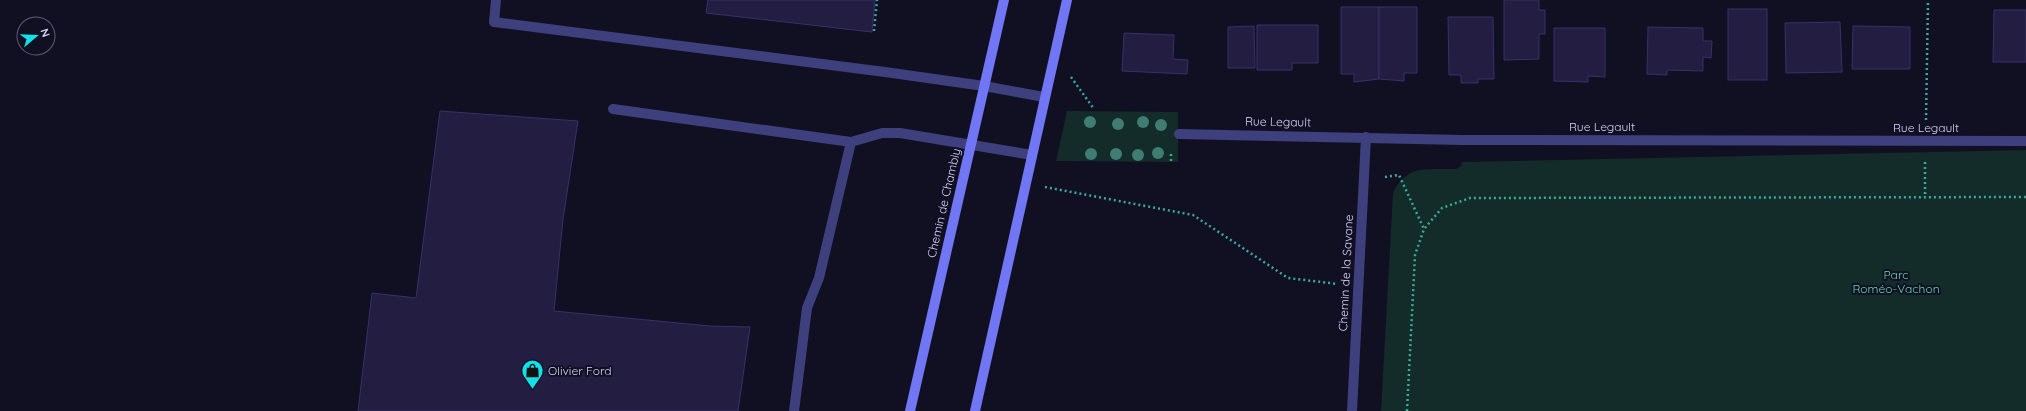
<svg xmlns="http://www.w3.org/2000/svg" width="2026" height="411" font-family="Quicksand,sans-serif">
<style>
.green{fill:#132b29}
.building{fill:#221d41;stroke:#38306b}
.lines{fill:none;stroke-linecap:round;stroke-linejoin:round}
.path{stroke:#37ac9d;stroke-width:2.5;stroke-dasharray:2 3;stroke-linecap:butt}
.lane{stroke:#3e3f7d;stroke-width:10}
.street{stroke:#3e3f7d;stroke-width:10}
.secondary{stroke:#7176f5;stroke-width:10}
.tree{fill:#3f7c72}
.labels{text-anchor:middle;stroke-width:4;stroke-linejoin:round;paint-order:stroke}
.street-label{font-size:12px;fill:#d5d3fc;stroke:#110f22}
.park-label{font-size:12px;fill:#64d6b3;stroke:#110f22}
.poi-label{font-size:12px;fill:#d5d3fc;stroke:#110f22;text-anchor:start}
</style>
<rect width="100%" height="100%" fill="#110f22"/>
<!-- green -->
<g class="green">
<polygon points="1067,111 1178,112 1178,162 1056,161"/>
<path d="M2026,150V411H1381L1393,193C1407,163 1428,170 1456,169L1461,166L1462,162Z"/>
</g>
<!-- building -->
<g class="building">
<polygon points="708,0 875,0 872,32 706,13"/>
<polygon points="1504,0 1539,0 1539,10 1545,10 1545,34 1539,34 1539,59 1504,60"/>
<polygon points="1341,7 1379,7 1379,79 1354,82 1354,74 1341,74"/>
<polygon points="1379,7 1417,7 1417,73 1404,73 1404,81 1379,79"/>
<rect x="1728" y="9" width="39" height="71"/>
<polygon points="1994,10 2026,10 2026,62 1993,62"/>
<polygon points="1448,17 1493,17 1494,79 1478,79 1478,83 1461,83 1461,75 1449,75"/>
<polygon points="1840,22 1842,72 1786,73 1785,23"/>
<polygon points="1257,25 1318,25 1318,63 1292,63 1292,70 1257,70"/>
<polygon points="1254,26 1255,68 1228,68 1228,27"/>
<polygon points="1853,26 1910,27 1910,69 1852,69"/>
<polygon points="1648,27 1703,28 1703,41 1712,41 1711,58 1703,57 1703,71 1667,70 1667,75 1647,74"/>
<polygon points="1554,28 1605,28 1605,77 1588,76 1588,82 1554,81"/>
<polygon points="1124,33 1174,35 1173,59 1188,60 1187,74 1122,71"/>
<polygon points="440,111 578,121 563,219 554,311 709,326 750,327 738,411 358,411 372,293 416,298"/>
</g>
<g class="lines">
<!-- path -->
<g class="path">
<polyline points="874,31 877,0"/>
<polyline points="1071,77 1094,109"/>
<polyline points="1926,120 1928,0"/>
<polyline points="1171,154 1171,164"/>
<polyline points="1925,162 1925,197"/>
<polyline points="1385,177 1399,175 1424,229"/>
<polyline points="1045,187 1193,215 1288,278 1338,284"/>
<polyline points="1407,411 1415,255 1424,229 1442,208 1470,198 2026,197"/>
</g>
<!-- lane -->
<g class="lane">
<polyline points="496,0 494,22 885,72 984,86 1044,97"/>
<polyline points="613,109 851,142 819,278 807,308 794,411"/>
<polyline points="851,142 882,133 900,133 1032,155"/>
</g>
<!-- street -->
<g class="street">
<polyline points="1179,134 1463,140 2026,141"/>
<polyline points="1352,411 1366,137"/>
</g>
<!-- secondary -->
<g class="secondary">
<polyline points="910,411 1004,0"/>
<polyline points="975,411 1067,0"/>
</g>
</g>
<!-- trees -->
<g class="tree">
<circle cx="1090" cy="122" r="6"/>
<circle cx="1143" cy="122" r="6"/>
<circle cx="1118" cy="124" r="6"/>
<circle cx="1161" cy="125" r="6"/>
<circle cx="1158" cy="153" r="6"/>
<circle cx="1091" cy="154" r="6"/>
<circle cx="1116" cy="154" r="6"/>
<circle cx="1138" cy="155" r="6"/>
</g>
<!-- icons -->
<defs>
<symbol id="shop-pin" viewBox="-11 -11 22 30"><path d="M0 17L-7.5 6A9.5 9.5 0 1 1 7.5 6Z" fill="#11e2ea" stroke="#110f22"/><path d="M-5-2.5h2.3a2.7 3.5 0 0 1 5.4 0H5L5.5 6h-11ZM-1.5-2.5h3a1.5 2.3 0 0 0-3 0Z" fill="#111"/></symbol>
</defs>
<g fill-rule="evenodd">
<use href="#shop-pin" x="520" y="358" width="25" height="34"/>
</g>
<g class="labels">
<!-- street labels -->
<g class="street-label">
<text transform="translate(1278 122) rotate(1)" y="4">Rue Legault</text>
<text x="1602" y="131">Rue Legault</text>
<text x="1926" y="132">Rue Legault</text>
<text transform="translate(944 203) rotate(-77)" y="4">Chemin de Chambly</text>
<text transform="translate(1346 273) rotate(-87)" y="4">Chemin de la Savane</text>
</g>
<!-- park labels -->
<g class="park-label">
<text x="1896" y="279">Parc<tspan x="1896" dy="14">Roméo-Vachon</tspan></text>
</g>
<!-- poi labels -->
<g class="poi-label">
<text x="548" y="375">Olivier Ford</text>
</g>
</g>
<!-- north arrow -->
<g transform="translate(36 36) rotate(71)"><circle r="19" fill="#110f22" stroke="#5f5d79"/>
<path d="M0-3L7 15L0 10L-7 15Z" fill="#11e2ea"/>
<text y="-6" font-size="11" font-weight="bold" text-anchor="middle" fill="#d5d3fc">N</text>
</g>
</svg>
